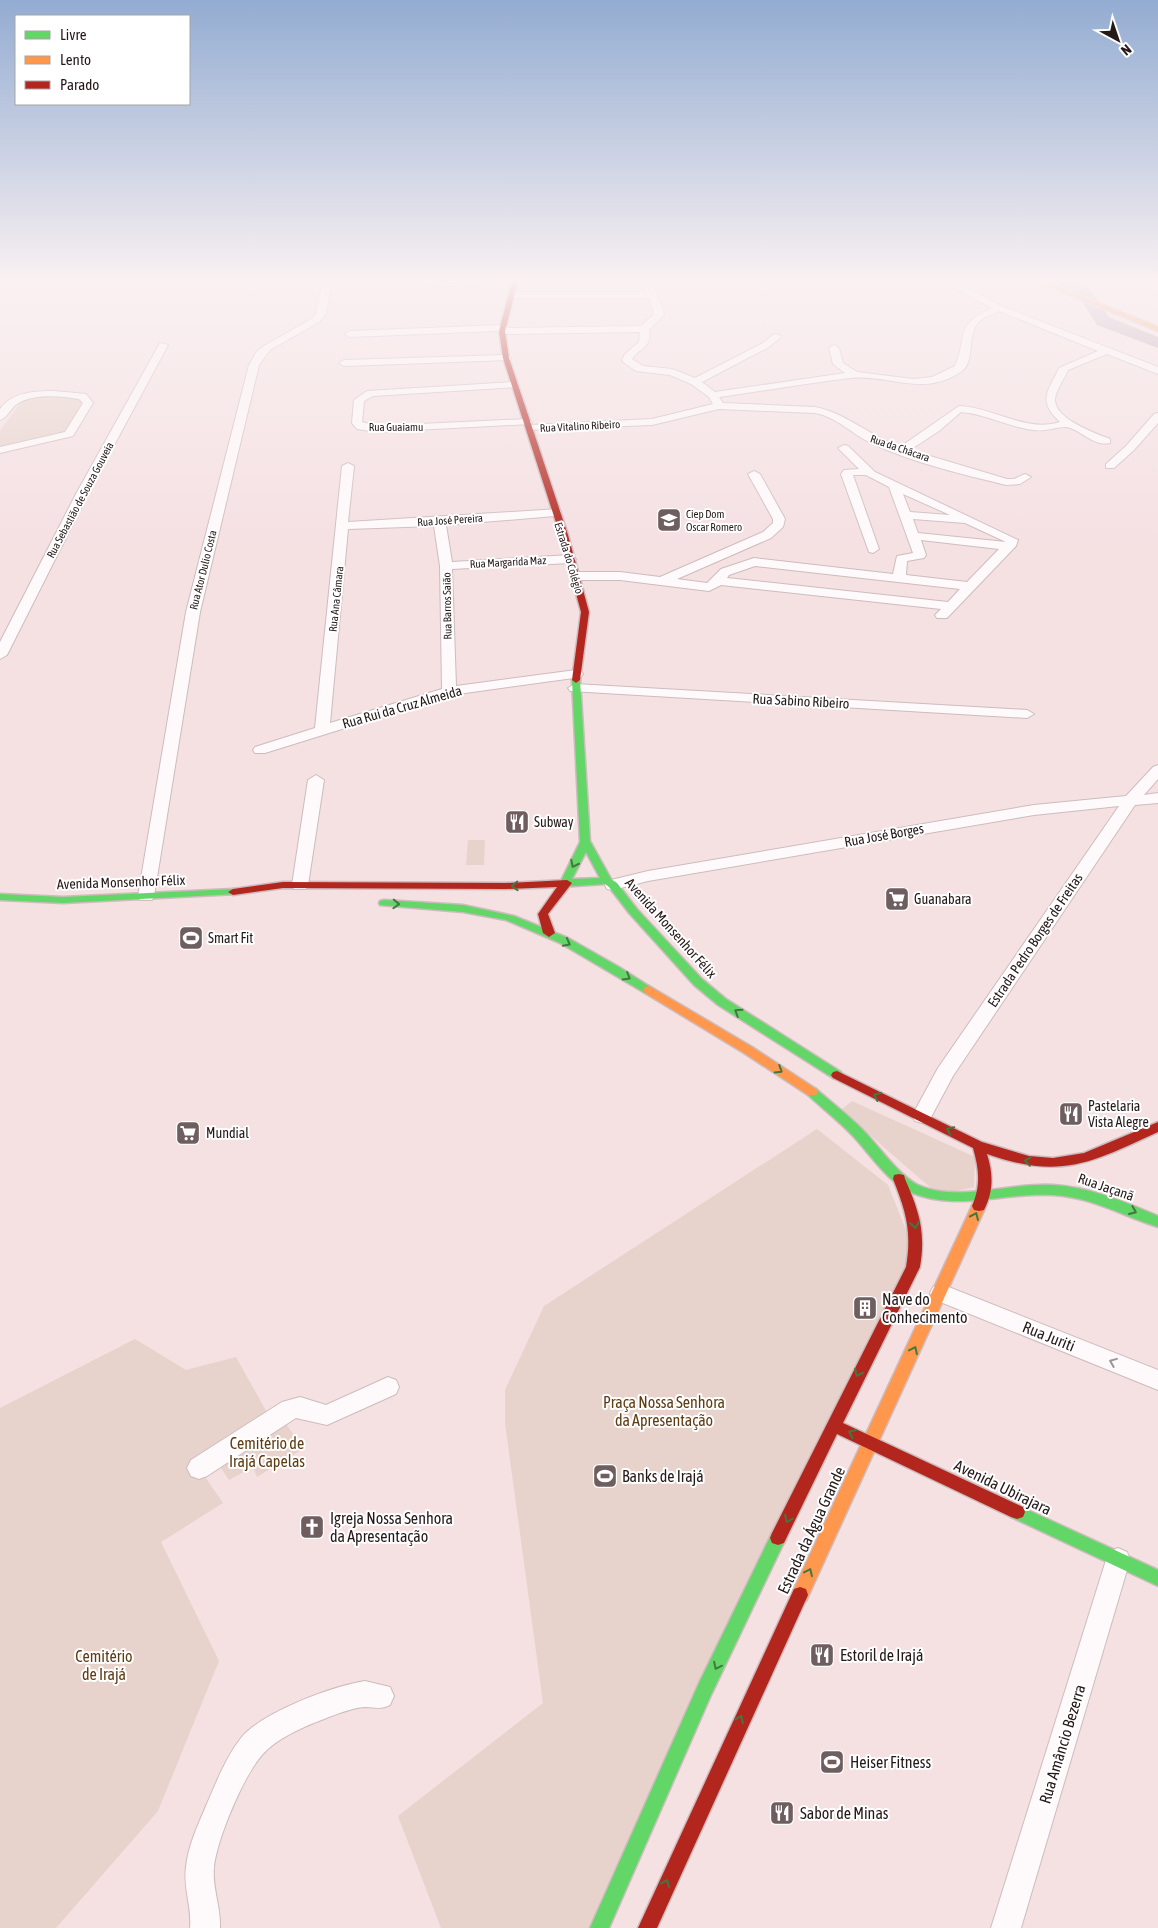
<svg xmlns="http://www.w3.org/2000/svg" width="1158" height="1928" font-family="'Asap Condensed',sans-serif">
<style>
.green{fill:#e7d3cc}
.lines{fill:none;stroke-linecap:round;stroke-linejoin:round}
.river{fill:#b5a0b2;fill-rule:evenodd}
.street-casing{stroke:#cdbcbe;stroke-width:2}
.fast-casing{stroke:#cdbcbe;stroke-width:3}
.slow-casing{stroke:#cdbcbe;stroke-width:3}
.jam-casing{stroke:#cdbcbe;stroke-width:3}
.street{fill:#fefafb;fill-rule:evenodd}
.fast{fill:#63d668;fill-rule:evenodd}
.slow{fill:#ff974d;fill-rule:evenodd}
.jam{fill:#b3261e;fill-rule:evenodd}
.oneway{stroke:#447740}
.oneway2{stroke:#9c9495}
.labels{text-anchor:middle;stroke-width:4;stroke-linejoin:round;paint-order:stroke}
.far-street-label{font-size:11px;fill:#251819;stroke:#fff}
.far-poi-label{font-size:11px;fill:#251819;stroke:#fff;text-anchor:start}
.street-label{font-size:14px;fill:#251819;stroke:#fff}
.poi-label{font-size:14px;fill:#251819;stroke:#fff;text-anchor:start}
.near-poi-label{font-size:16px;fill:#251819;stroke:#fff;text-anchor:start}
.near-street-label{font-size:16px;fill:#251819;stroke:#fff}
.near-park-label{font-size:16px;fill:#5f3b12;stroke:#fff}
</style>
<rect width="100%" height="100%" fill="#f5e0e2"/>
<!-- green -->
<g class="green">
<polygon points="33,398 83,399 84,402 66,433 0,449 0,431 21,402"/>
<polygon points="468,840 485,840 484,865 466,865"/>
<polygon points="852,1101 975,1157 974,1187 939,1195 841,1110"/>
<polygon points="817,1129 888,1185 914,1250 590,1928 441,1928 398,1816 543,1703 505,1423 505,1390 544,1306"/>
<polygon points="135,1339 186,1370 236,1357 270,1418 199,1468 223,1503 161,1542 219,1661 158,1811 56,1928 0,1928 0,1408"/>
<polygon points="285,1422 303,1449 257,1477 253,1467 229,1480 217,1462"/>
</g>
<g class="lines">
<!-- river -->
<polygon class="river" points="1054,281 1078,281 1088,286 1109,317 1158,337 1158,348 1097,325 1076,292"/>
<defs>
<g id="street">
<polygon points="323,281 332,281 326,314 319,322 270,350 259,365 200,612 154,896 152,900 140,900 138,896 186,612 249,365 257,351 264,346 313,318 316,314"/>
<polygon points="416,281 498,281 494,284 397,288 392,285 397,282"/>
<path d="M641,281H650L661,303L664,315L649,330C652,348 640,347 632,359L643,366L672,369L695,378L763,343L774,334L782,336L769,347L702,382L715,392L845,373L833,364L829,348L834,345L839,348L843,363L857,372L913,379L932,377L955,366C969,333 953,327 992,308L941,281C964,281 983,298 1004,307C1056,328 1107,347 1158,367V374L1107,354L1068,370C1065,378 1056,390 1055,399C1054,419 1095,433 1110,439V443C1094,447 1081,430 1067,427C1060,426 1044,432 1033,430C1008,427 986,414 961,412L939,431L910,450L1007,479H1014L1025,474L1031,477L1020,484L1006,485C962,474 914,463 873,444C853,435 837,417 815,413L719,409L652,425L526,430V426L530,425L652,419L713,404L709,397L691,384L670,375L636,371L623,362L622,360L625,354L639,342L640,332L502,334L497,331L350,337L345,334L350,331L503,325L508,328L641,326L654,314L649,298H512L507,295L512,292H646ZM999,311L1098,351L1059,368C1048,392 1037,401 1060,422C1027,433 992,407 959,406L900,447C870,436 846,413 815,407L723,403L719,397C763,391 807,383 851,378C889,374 925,398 962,371C976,360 966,334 979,322C984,317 993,314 999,311Z"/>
<polygon points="160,343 168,345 89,492 7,655 0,659 0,642 77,492"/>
<polygon points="506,355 511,358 510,360 344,366 339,363 344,360"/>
<polygon points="514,382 518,383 518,387 373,396 364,401 362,422 377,426 527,419 532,422 531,424 377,432 357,429 352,423 354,400 367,391"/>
<path d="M54,391L86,394L93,403L73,436L0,453V447L65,432L83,403L79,399C60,396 33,393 17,404C10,409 7,418 0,420V409C12,392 35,391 54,391Z"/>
<polygon points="1158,413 1158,423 1134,450 1114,468 1106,468 1106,464 1126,446 1154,414"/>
<path d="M844,445L848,446L875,472L1018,540L1016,546L947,618H937L935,615L941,609L721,585L709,591L620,580H576L570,576L576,572H620L660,577L763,532L773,523V519L748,474L754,471L760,474L785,519L783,527L771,538L677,579L707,583L721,569L754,558L893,574L897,556L913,553L889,487L866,475H853L879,549L873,553L869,552L841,474L844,470L859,469L838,448ZM903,494L950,515L910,512ZM913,519L965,523L1006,542L918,533ZM921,540L999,549L967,582L906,575L907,561L924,558L926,555ZM755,566L960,589L948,602L727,578L729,575Z"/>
<path d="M348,463L354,466L348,522L559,509L561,512L555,516L446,525L452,562L570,555L576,559L570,563L452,569L456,686L576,670L581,671L583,674L581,677L451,695L265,753H255L253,750L255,747L315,728L342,466ZM434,526L440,566L442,689L330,723L348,529Z"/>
<polygon points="575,684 1027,710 1034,714 1027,718 570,691 568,688"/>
<polygon points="1158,765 1158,779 1144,795 1158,793 1158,803 1135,805 953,1076 929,1121 922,1123 915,1121 912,1116 938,1068 1119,806 1034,815 648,881 613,890 607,889 605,885 607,881 648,871 1034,805 1126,796 1153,767"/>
<polygon points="316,775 324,780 308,885 306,889 294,889 292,885 308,780"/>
<polygon points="941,1284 1158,1370 1158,1390 933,1299 930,1293 933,1287"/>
<polygon points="388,1377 396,1380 399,1387 396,1394 327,1425 296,1418 207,1476 199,1479 191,1476 187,1468 191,1460 282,1402 300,1397 326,1405"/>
<polygon points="1118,1548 1127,1552 1130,1560 1021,1928 991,1928 1106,1560 1109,1552"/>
<path d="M365,1681L390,1687L394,1696L390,1705C380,1710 375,1707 365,1707C351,1708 337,1714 324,1719C303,1727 277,1738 262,1755C243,1777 217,1839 214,1867C212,1888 221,1907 220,1928H190C192,1907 183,1888 186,1867C188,1846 198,1825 206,1806C216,1783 226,1757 241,1738C262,1712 333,1686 365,1681Z"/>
</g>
<g id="fast">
<path d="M576,677L580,680L590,841L611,879L617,883L637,909L702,979L726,999L841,1072L843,1075L841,1078H833L718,1005L694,985L629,913L609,887L605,884L560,887L559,885L580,842L572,680ZM586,852L600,878L572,879Z"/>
<polygon points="233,889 237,890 238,892 237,894 63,903 0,900 0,894 63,897"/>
<polygon points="384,900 463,905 514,916 568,938 619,967 655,990 653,993 645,993 560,943 506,920 463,912 380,905 379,903 380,901"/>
<path d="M812,1088L816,1089C831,1102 848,1115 862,1129C878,1145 898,1175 918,1185C959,1203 1010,1182 1053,1185C1090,1187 1125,1202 1158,1216V1227C1123,1216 1091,1197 1053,1195C1004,1192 956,1212 910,1192C889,1183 869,1153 853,1136C839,1121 823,1109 808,1095L806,1092L808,1089Z"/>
<polygon points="1017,1505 1158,1570 1158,1586 1011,1517 1009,1512 1011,1507"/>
<polygon points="778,1531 784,1533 786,1538 711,1695 609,1928 590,1928 699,1683 772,1533"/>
</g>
<g id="slow">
<polygon points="1035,281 1044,281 1158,327 1158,331"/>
<polygon points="649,986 752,1047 816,1089 818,1092 816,1095 808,1095 744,1053 645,993 643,990 645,987"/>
<polygon points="979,1201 984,1202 986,1206 806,1601 800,1603 794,1601 792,1595 794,1589 972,1206 974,1202"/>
</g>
<g id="jam">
<polygon points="512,281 518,281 505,331 509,358 568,535 589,612 580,680 576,683 572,680 581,612 560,535 503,358 499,331"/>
<polygon points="567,880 572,883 548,914 555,933 549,937 543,933 538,914 557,887 506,889 283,888 233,895 228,892 233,889 283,882 506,883"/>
<path d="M837,1071L982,1142L1029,1156L1053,1158L1084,1153L1158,1122V1132C1091,1163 1060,1180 987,1154C993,1173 994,1191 984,1210L979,1211L974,1210L972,1206C981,1185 979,1169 973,1148L833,1078L831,1075L833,1072Z"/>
<path d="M899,1174L904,1175L905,1179C919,1211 926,1232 920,1267L843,1423L1023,1507L1025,1512L1023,1517L1017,1519L1011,1517L837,1434L784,1543L778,1545L772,1543L770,1538L772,1533L906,1267C912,1232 906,1211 893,1179L894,1175Z"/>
<polygon points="800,1587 806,1589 808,1595 657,1928 638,1928 794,1589"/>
</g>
</defs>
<!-- street casing -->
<use href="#street" class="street-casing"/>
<!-- fast casing -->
<use href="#fast" class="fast-casing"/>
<!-- slow casing -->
<use href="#slow" class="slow-casing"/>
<!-- jam casing -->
<use href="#jam" class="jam-casing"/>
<!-- street -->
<use href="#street" class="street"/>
<!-- fast -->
<use href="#fast" class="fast"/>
<!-- slow -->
<use href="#slow" class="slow"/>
<!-- jam -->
<use href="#jam" class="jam"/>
</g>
<!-- one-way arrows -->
<defs><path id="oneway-chevron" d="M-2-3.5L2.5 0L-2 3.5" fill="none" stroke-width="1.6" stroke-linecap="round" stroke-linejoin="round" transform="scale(1.25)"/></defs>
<g class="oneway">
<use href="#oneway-chevron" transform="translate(574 864) rotate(117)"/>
<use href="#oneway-chevron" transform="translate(515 886) rotate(178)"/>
<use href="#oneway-chevron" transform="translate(396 904) rotate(2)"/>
<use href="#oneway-chevron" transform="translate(567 943) rotate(28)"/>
<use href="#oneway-chevron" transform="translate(627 977) rotate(31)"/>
<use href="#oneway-chevron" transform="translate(738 1012) rotate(-147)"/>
<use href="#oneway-chevron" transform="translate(779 1070) rotate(32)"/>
<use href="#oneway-chevron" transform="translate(877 1096) rotate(-155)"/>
<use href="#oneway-chevron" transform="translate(950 1130) rotate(-153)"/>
<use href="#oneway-chevron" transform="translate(1028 1161) rotate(-172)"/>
<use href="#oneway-chevron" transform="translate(1133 1211) rotate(23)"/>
<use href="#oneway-chevron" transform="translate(975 1216) rotate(-66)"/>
<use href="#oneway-chevron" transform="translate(915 1225) rotate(81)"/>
<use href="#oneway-chevron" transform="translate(914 1350) rotate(-65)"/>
<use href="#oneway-chevron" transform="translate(858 1373) rotate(117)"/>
<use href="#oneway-chevron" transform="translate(852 1433) rotate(-156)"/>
<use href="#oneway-chevron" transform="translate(788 1519) rotate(116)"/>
<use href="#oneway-chevron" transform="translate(809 1572) rotate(-65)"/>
<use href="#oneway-chevron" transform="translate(717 1666) rotate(116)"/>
<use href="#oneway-chevron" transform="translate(740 1719) rotate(-65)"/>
<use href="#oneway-chevron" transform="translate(666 1883) rotate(-66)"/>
</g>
<use class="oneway2" href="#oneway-chevron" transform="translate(1113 1362) rotate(-158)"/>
<!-- sky -->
<linearGradient id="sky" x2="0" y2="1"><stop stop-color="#93acd2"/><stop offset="0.51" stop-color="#faf1f2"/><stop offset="1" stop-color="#faf1f2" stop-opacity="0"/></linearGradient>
<rect width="1158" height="551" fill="url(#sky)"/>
<!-- icons -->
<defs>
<symbol id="school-square" viewBox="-11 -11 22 22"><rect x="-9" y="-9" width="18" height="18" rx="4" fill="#6e5e5f" stroke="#fff"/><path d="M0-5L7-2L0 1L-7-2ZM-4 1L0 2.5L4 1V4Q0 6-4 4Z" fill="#fff"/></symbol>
<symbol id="restaurant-square" viewBox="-11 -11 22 22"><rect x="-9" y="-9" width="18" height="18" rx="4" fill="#6e5e5f" stroke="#fff"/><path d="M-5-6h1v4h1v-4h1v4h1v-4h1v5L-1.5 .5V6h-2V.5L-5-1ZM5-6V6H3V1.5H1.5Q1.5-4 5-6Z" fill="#fff"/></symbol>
<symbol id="supermarket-square" viewBox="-11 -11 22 22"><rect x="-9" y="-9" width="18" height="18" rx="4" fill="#6e5e5f" stroke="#fff"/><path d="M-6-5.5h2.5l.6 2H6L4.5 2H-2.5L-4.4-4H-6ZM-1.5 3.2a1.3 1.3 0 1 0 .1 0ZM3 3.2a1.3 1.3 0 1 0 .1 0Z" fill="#fff"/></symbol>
<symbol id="stadium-square" viewBox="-11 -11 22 22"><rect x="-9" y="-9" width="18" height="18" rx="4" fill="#6e5e5f" stroke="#fff"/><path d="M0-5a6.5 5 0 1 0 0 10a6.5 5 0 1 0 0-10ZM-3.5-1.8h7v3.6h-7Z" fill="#fff"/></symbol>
<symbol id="building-square" viewBox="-11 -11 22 22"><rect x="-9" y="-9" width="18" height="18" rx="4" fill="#6e5e5f" stroke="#fff"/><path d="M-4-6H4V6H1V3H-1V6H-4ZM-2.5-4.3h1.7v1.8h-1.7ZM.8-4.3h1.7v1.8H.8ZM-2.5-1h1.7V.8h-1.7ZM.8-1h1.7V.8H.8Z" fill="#fff"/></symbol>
<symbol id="church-square" viewBox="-11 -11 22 22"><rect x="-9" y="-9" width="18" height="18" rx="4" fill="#6e5e5f" stroke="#fff"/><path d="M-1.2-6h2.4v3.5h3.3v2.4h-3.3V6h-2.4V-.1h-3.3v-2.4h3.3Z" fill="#fff"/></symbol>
</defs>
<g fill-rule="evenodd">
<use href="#school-square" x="655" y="506" width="28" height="28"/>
<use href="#restaurant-square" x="503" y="808" width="28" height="28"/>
<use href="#supermarket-square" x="883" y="885" width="28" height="28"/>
<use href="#stadium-square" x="177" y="924" width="28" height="28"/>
<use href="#restaurant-square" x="1057" y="1100" width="28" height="28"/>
<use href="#supermarket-square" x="174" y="1119" width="28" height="28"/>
<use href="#building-square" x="851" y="1294" width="28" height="28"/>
<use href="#stadium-square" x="591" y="1462" width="28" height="28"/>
<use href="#church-square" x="298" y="1513" width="28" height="28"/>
<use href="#restaurant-square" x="808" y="1641" width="28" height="28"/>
<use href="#stadium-square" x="818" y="1748" width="28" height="28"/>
<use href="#restaurant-square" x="768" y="1799" width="28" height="28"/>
</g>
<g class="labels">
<!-- far-street labels -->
<g class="far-street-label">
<text transform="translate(580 426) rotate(-3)" y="4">Rua Vitalino Ribeiro</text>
<text x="396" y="431">Rua Guaiamu</text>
<text transform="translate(900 448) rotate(19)" y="4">Rua da Chãcara</text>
<text transform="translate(80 500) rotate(-62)" y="4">Rua Sebastião de Souza Gouveia</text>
<text transform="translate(450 520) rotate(-4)" y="4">Rua José Pereira</text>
<text transform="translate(569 558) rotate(73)" y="4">Estrada do Colégio</text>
<text transform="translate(508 562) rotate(-3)" y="4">Rua Margarida Maz</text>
<text transform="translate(203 570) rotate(-76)" y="4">Rua Ator Dulio Costa</text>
<text transform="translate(336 599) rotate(-84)" y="4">Rua Ana Câmara</text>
<text transform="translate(447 606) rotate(-91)" y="4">Rua Barros Saião</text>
</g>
<!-- far-poi labels -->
<g class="far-poi-label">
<text x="686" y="518">Ciep Dom<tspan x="686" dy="13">Oscar Romero</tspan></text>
</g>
<!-- street labels -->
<g class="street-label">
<text transform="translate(801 701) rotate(3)" y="5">Rua Sabino Ribeiro</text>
<text transform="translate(402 707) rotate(-16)" y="5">Rua Rui da Cruz Almeida</text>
<text transform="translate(884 835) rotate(-10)" y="5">Rua José Borges</text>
<text transform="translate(121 882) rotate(-2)" y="5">Avenida Monsenhor Félix</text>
<text transform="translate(671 928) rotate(48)" y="5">Avenida Monsenhor Félix</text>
<text transform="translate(1035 940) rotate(-56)" y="5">Estrada Pedro Borges de Freitas</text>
<text transform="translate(1106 1187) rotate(19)" y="5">Rua Jaçanã</text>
</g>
<!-- poi labels -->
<g class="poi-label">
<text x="534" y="827">Subway</text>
<text x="914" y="904">Guanabara</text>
<text x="208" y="943">Smart Fit</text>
<text x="1088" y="1111">Pastelaria<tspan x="1088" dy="16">Vista Alegre</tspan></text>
<text x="206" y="1138">Mundial</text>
</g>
<!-- near-poi labels -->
<g class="near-poi-label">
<text x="882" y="1305">Nave do<tspan x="882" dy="18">Conhecimento</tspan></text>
<text x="622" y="1482">Banks de Irajá</text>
<text x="330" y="1524">Igreja Nossa Senhora<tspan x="330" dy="18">da Apresentação</tspan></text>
<text x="840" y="1661">Estoril de Irajá</text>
<text x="850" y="1768">Heiser Fitness</text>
<text x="800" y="1819">Sabor de Minas</text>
</g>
<!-- near-street labels -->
<g class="near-street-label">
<text transform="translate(1049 1336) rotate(22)" y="6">Rua Juriti</text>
<text transform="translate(1003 1487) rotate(26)" y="6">Avenida Ubirajara</text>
<text transform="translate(811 1530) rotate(-65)" y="6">Estrada da Água Grande</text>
<text transform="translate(1062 1744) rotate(-73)" y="6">Rua Amâncio Bezerra</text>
</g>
<!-- near-park labels -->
<g class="near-park-label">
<text x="664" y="1408">Praça Nossa Senhora<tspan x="664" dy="18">da Apresentação</tspan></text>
<text x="267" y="1449">Cemitério de<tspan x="267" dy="18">Irajá Capelas</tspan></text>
<text x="104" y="1662">Cemitério<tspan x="104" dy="18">de Irajá</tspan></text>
</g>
</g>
<!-- legend -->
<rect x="15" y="15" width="175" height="90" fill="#ffffff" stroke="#a8a3a3"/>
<rect x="25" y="31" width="25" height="8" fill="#63d668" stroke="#a8a3a3"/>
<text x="60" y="40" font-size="15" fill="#251819">Livre</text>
<rect x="25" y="56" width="25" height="8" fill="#ff974d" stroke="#a8a3a3"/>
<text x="60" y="65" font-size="15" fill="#251819">Lento</text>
<rect x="25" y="81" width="25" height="8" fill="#b3261e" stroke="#a8a3a3"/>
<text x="60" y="90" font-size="15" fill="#251819">Parado</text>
<!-- north arrow -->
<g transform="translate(1118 40) rotate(140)" stroke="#ffffff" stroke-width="4" paint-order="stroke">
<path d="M0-4L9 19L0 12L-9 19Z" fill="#251819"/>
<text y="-8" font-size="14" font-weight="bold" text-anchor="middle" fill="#251819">N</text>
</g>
</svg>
